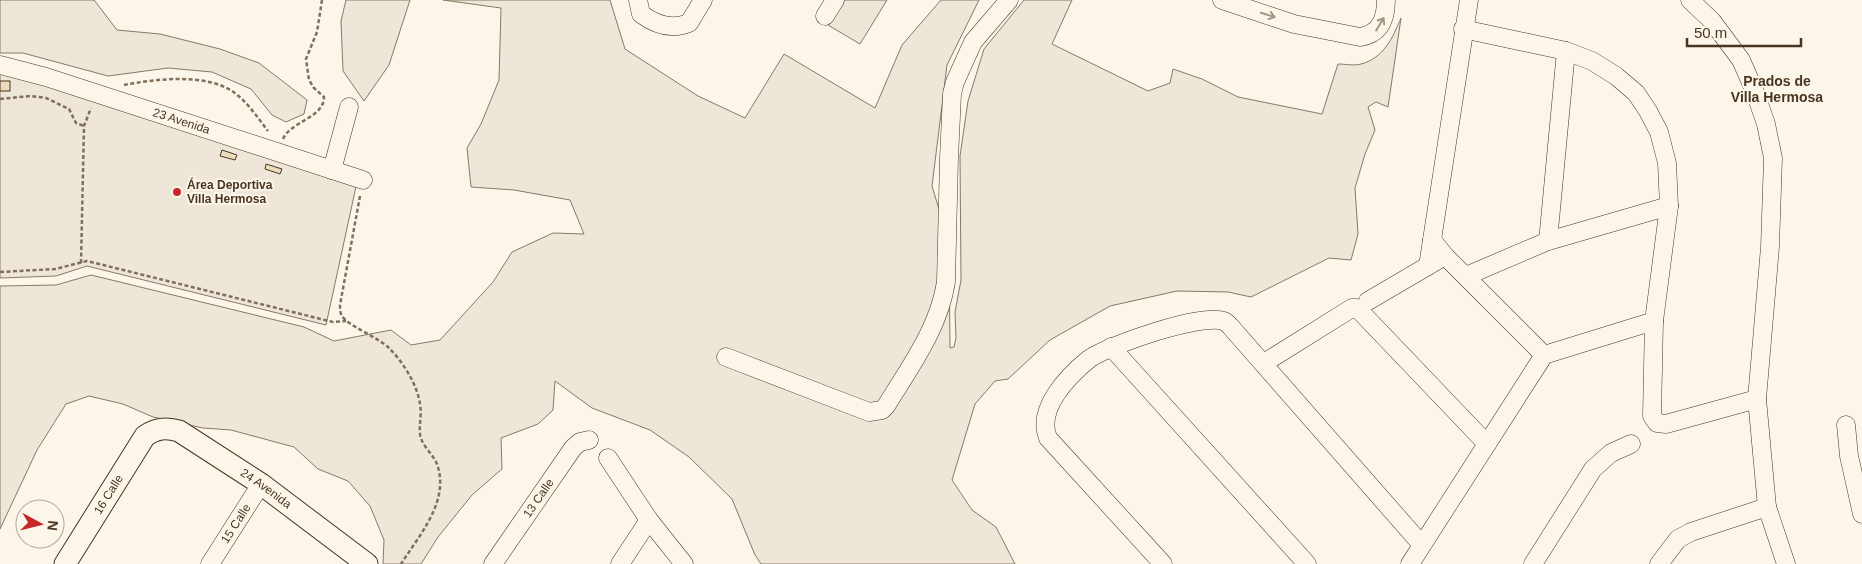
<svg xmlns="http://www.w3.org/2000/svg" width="1862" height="564" font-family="Arial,sans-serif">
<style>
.green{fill:#ede6d9;stroke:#887966}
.building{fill:#ecdcbc;stroke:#4a3520}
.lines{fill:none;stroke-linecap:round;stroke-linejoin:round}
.minor-casing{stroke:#4a3520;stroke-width:19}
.major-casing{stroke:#4a3520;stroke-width:23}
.path{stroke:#7f6f5c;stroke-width:2.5;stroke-dasharray:4 2.5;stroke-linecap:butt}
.minor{stroke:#fbf6e9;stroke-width:18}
.major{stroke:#fbf6e9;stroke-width:21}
.oneway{stroke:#a29684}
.poi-dot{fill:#c62828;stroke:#fbf6e9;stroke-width:2}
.labels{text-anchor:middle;stroke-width:4;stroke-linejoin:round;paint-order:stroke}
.street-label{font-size:12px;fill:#4a3520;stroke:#fbf6e9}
.poi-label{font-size:12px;font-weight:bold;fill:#4a3520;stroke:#fbf6e9;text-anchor:start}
.neighbourhood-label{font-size:14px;font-weight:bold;fill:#4a3520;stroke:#fbf6e9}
</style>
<rect width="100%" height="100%" fill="#fbf6e9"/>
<!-- green -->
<g class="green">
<polygon points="0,0 94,0 117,30 160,34 220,49 259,63 307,100 304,114 286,122 272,115 251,89 212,72 168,68 108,76 23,53 0,53"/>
<polygon points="346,0 410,0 389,65 364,101 343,71 341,21"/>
<path d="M443,0H610L625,49L698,96L745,118L784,54L875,108L902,45L941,0H979L947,65L932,186L949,243L950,348L954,347L956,338L955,312L961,280L960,156L968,101L984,49L1024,0H1072L1052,44L1148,91L1170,83L1173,69L1202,79L1238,97L1322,114L1338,64C1345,64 1354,66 1361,64C1384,58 1393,37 1401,18L1388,107L1376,102L1368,107L1375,130L1365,154L1355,188L1358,234L1351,260L1329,258L1251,297L1228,292L1177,291L1110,306L1050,340L1008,379L995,381L975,404L952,480L972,510L996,527L1015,564H761L755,555L732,499L689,457L650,430L592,408L555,381L553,410L538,424L501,438L502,469L472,495L438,537L421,564H383L384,540L370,506L348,481L318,469L294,447L231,430L203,428L153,417L123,404L89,396L66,404L37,450L0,529V286L56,285L91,275L304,327L334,341L391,330L411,345L440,340L493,282L512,252L553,233L584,234L570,200L514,190L471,187L467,148L481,124L499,80L501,8Z"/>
<polygon points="843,0 887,0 860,44 828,25"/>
<polygon points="10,72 357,182 326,325 87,266 56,276 0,278 0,73"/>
</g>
<!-- building -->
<g class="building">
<rect x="0" y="81" width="10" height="10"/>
<polygon points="222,150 237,155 235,160 220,156"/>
<polygon points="266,164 282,169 280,174 265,169"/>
</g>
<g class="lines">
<defs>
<g id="minor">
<path d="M638,0L641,14C656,25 672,30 689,23L703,0"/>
<path d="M1222,0L1294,24L1360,37C1380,34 1386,19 1386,0"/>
<polyline points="1690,0 1712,21 1741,60 1755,92 1766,124 1773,158 1770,247 1757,399 1767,507 1786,564"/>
<polyline points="825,16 835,0"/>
<polyline points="1463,29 1566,51 1592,61 1616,76 1636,93 1648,111 1659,132 1667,163 1669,206 1654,321 1652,416 1657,423 1666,424 1757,399"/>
<path id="s1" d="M0,65L46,77L363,180"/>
<polyline points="332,170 349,107"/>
<polyline points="1432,240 1445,256 1544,355"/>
<polyline points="1548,241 1566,51"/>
<polyline points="1428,266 1469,0"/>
<polyline points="1466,276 1548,241 1669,206"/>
<polyline points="1368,301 1438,260"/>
<polyline points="1111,347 1307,564"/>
<path d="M726,357L869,412L882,410L886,406C910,367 939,328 946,282L949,158L952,94L955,82L973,42L1009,0"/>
<polyline points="1264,363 1352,308 1357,308 1487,444"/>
<polyline points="1846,425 1849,456 1862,514"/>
<polyline points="608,458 649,520 684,564"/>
<path id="s2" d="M210,564L261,484"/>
<path id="s3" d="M493,564L573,448L580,442L589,440"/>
<polyline points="620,564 649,520"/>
<path d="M1163,564L1048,438C1036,409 1068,376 1089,359C1109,345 1201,313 1224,321C1226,322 1228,324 1230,326L1422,545"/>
<polyline points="1410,564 1544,355 1654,321"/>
<polyline points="1533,564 1593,469 1611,453 1631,444"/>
<polyline points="1659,564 1678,539 1691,532 1767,507"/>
</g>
<g id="major">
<path id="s4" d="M65,564L145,436C156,428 166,427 179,431L261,484L367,564"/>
</g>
</defs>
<!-- minor casing -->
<use href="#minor" class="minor-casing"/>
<!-- major casing -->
<use href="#major" class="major-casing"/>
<!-- path -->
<g class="path">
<path d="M124,85C155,79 204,73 232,91C247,101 257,117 268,131"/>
<polyline points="0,99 30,96 46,98 69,109 76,123 84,126"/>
<path d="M283,139C291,121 324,118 324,97L314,88L309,80L306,59L317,32L322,0"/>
<path d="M360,196L340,305C340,309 340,313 342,316C347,325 379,338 389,348C403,362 417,384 420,404C422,414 419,424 420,434C421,445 433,454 437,464C450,501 420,534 401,564"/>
<polyline points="81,263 84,126 91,108"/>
<polyline points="0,272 55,269 87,261 333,322 346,321"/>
</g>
<!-- minor -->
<use href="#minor" class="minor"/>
<!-- major -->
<use href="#major" class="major"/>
</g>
<!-- one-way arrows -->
<defs><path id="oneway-shaft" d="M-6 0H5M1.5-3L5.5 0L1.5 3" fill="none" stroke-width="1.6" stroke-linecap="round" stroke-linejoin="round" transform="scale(1.25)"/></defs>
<g class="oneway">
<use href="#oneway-shaft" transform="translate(1268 15) rotate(18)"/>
<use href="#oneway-shaft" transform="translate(1380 24) rotate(-59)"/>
</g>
<!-- markers -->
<circle class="poi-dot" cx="177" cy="192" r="5"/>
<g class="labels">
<!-- street labels -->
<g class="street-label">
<text dy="4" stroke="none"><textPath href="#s1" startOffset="190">23 Avenida</textPath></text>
<text dy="4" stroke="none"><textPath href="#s4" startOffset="291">24 Avenida</textPath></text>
<text dy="4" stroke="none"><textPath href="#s4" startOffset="82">16 Calle</textPath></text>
<text dy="4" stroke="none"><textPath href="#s3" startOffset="80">13 Calle</textPath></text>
<text dy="4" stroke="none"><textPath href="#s2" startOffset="48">15 Calle</textPath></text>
</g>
<!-- poi labels -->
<g class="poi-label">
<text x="187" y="189">Área Deportiva<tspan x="187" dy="14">Villa Hermosa</tspan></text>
</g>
<!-- neighbourhood labels -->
<g class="neighbourhood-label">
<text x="1777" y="86">Prados de<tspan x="1777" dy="16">Villa Hermosa</tspan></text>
</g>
</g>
<!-- north arrow -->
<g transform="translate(40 524) rotate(97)"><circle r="24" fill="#fbf6e9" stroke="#b4a999"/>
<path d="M0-4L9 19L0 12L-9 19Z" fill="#c62828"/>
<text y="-8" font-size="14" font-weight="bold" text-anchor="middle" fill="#4a3520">N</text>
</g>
<!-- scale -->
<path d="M1687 38v8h114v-8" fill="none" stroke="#4a3520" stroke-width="2.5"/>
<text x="1694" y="38" font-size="15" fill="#4a3520" stroke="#fbf6e9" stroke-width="4" paint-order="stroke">50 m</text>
</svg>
